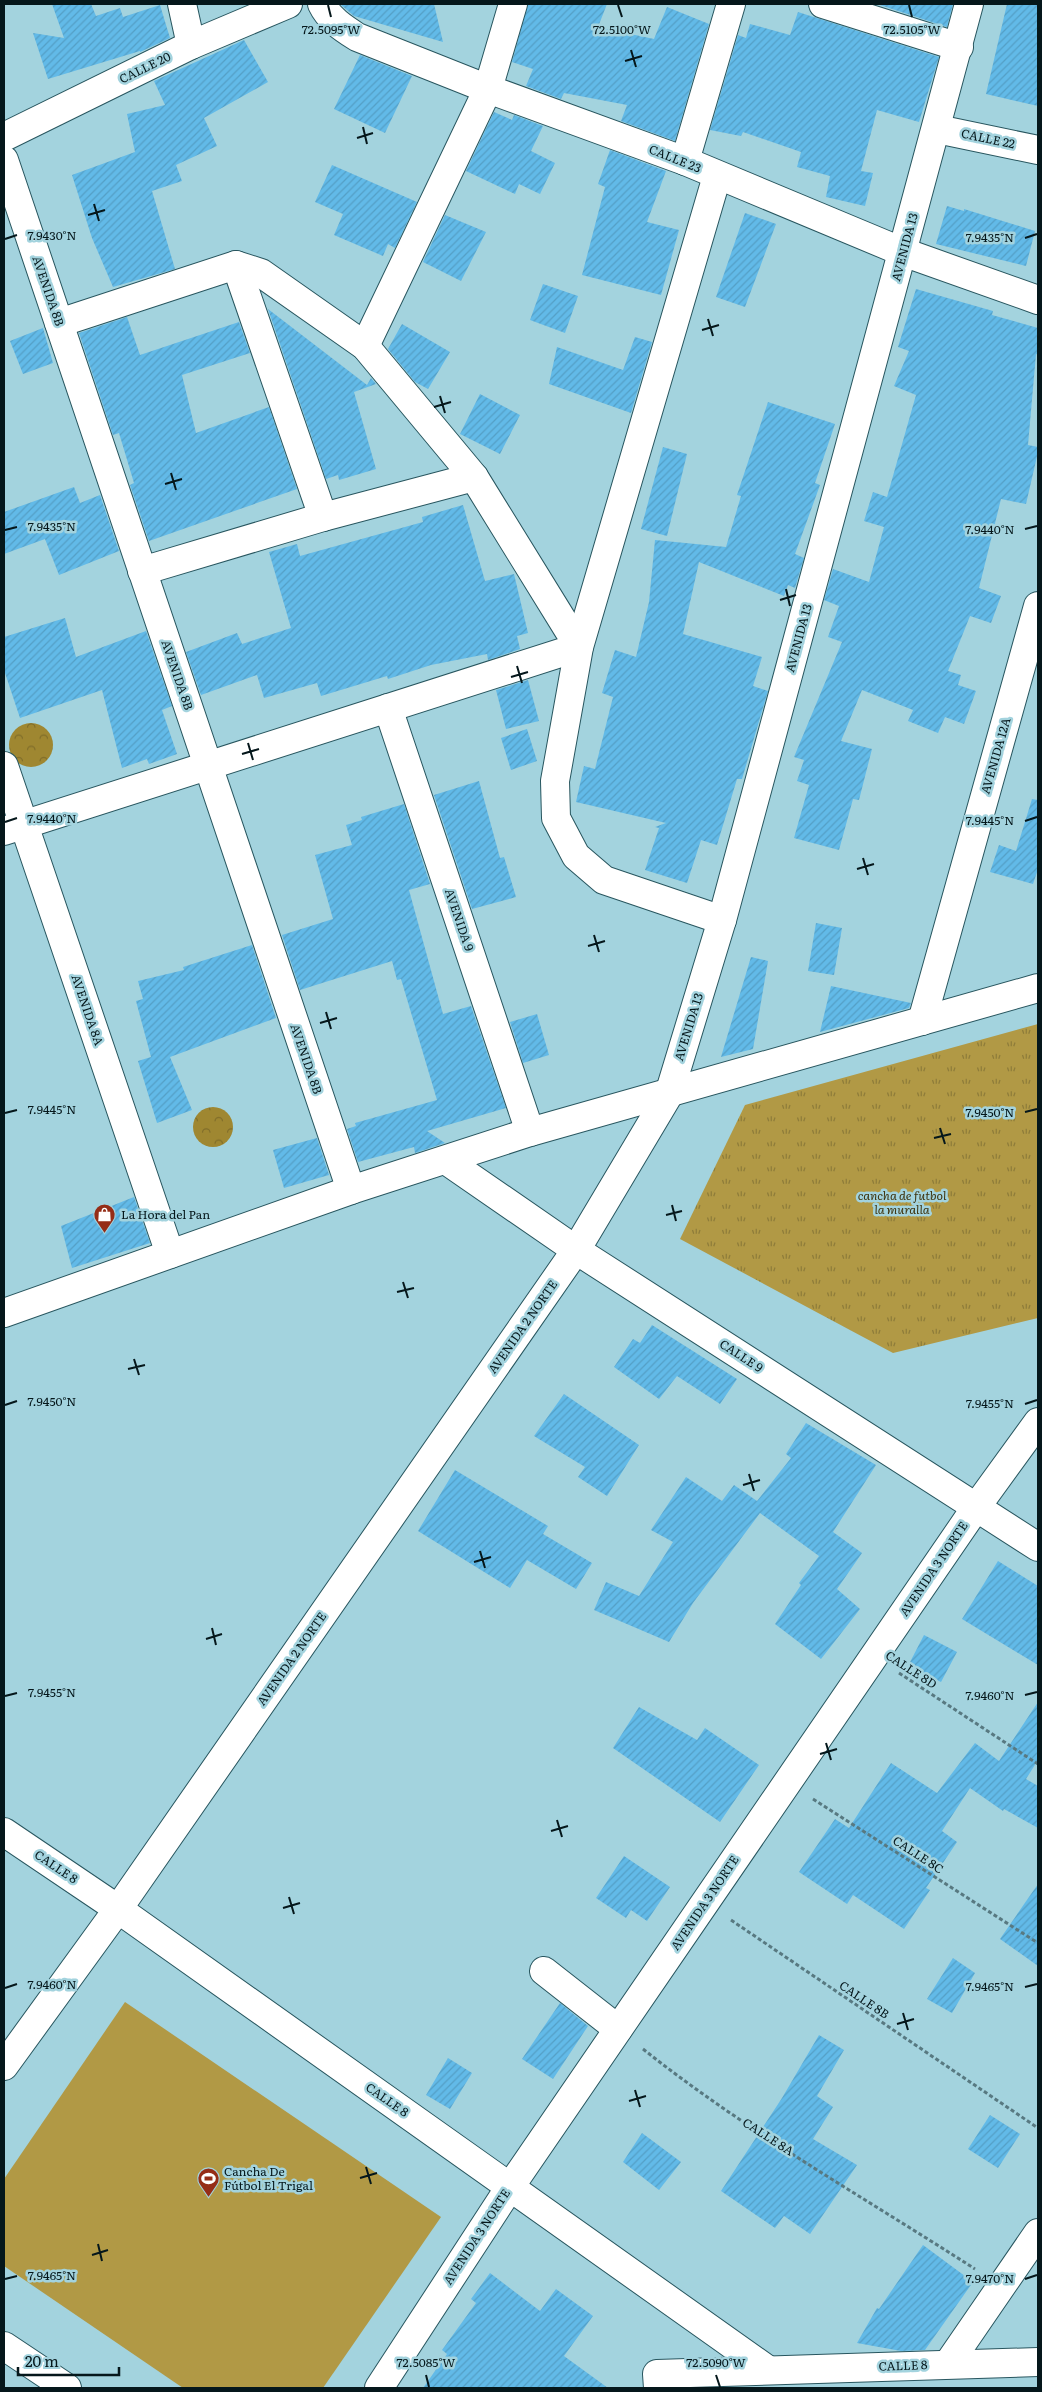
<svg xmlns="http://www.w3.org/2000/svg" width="1042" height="2392" font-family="Literata,serif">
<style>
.grass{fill:#b19945}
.forest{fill:url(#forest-crowns)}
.park{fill:url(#park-tufts)}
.building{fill:url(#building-hatch)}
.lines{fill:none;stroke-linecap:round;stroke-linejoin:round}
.street-casing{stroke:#28565f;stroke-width:30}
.secondary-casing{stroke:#28565f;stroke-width:30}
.path{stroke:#587981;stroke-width:3;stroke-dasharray:4 2.5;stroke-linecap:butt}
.street{stroke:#fff;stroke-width:28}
.secondary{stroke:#fff;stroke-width:28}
.ticks{fill:none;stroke:#05171b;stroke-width:2}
.labels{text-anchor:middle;stroke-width:5;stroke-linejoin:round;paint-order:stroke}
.street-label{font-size:12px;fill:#05171b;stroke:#a3d3de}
.park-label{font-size:12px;font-style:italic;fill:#3e340f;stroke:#a3d3de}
.poi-label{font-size:12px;fill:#05171b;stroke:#a3d3de;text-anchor:start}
.ticks-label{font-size:12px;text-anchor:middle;fill:#05171b;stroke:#a3d3de;stroke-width:5;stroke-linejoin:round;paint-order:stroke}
</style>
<defs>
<pattern id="forest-crowns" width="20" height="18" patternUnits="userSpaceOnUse" patternTransform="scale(1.25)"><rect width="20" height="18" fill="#9f8731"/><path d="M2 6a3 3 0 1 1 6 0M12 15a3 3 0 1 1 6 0" fill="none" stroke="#806d29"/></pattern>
<pattern id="park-tufts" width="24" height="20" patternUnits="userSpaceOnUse" patternTransform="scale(1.25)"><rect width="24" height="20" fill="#b19945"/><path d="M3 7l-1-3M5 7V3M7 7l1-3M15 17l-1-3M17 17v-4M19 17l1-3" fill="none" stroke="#8e7c39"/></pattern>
<pattern id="building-hatch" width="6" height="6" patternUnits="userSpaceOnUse" patternTransform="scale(1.25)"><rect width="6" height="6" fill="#62bae8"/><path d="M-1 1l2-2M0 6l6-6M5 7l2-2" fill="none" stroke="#549fc6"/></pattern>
</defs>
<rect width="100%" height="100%" fill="#a3d3de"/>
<!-- grass -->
<polygon class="grass" points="125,2002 441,2217 323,2388 183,2388 4,2266 4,2179"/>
<!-- forest -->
<g class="forest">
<circle cx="31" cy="745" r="22"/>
<circle cx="213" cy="1127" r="20"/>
</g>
<!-- park -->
<polygon class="park" points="1038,1024 1038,1318 893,1353 680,1239 745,1105"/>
<!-- building -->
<g class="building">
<polygon points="52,4 91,4 96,16 120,8 123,17 160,5 170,38 140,52 140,51 48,79 33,33 64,38"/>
<polygon points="340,4 434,4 443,42 354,16"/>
<polygon points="528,4 607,4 598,27 654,39 667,7 709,24 675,141 621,121 627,105 564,93 561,99 526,86 533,69 512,62"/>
<polygon points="877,4 953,4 947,27"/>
<polygon points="1007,4 1038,4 1038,106 986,94"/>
<polygon points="798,12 939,57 919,122 877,110 861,171 873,173 865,206 826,197 830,176 797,167 801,152 743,132 741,136 710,130 738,35 746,38 750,24 790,35"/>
<polygon points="244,40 268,82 204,118 217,146 176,165 182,181 152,191 175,269 113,287 92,238 72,175 135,152 127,114 165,105 154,81"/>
<polygon points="360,55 412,76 385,133 334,109"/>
<polygon points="494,112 512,120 514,115 543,126 531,151 555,163 540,194 519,184 515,194 466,171"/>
<polygon points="610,150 666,171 647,222 679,230 661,295 582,275 605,187 598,184"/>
<polygon points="332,165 417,202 395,248 388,244 383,256 334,235 343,214 315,202"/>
<polygon points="947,206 964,211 964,209 1035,231 1026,266 936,244"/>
<polygon points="745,213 776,224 745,307 716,297"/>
<polygon points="445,215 486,232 461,281 423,262"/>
<polygon points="543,284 578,296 565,333 530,320"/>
<polygon points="916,289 993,311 992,315 1038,328 1038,355 1036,354 1028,445 1038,447 1038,452 1026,504 1001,499 979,588 1001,596 991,623 970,616 948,671 961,675 958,685 976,691 964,724 945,717 938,733 908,721 913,710 862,690 841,741 872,749 859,800 853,799 839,850 794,838 809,785 797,781 804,760 794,757 842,642 828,637 839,606 824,600 833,569 869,582 884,527 864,521 873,492 887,497 916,395 894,386 909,351 898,347"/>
<polygon points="268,309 367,385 371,378 376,384 354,392 376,469 339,480 338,475 326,479"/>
<polygon points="127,317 140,355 239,322 250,353 182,375 196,433 269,407 297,489 149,541 130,485 134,483 119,433 113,435 79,333"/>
<polygon points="402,324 450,352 428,389 415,382 388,349"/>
<polygon points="43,328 53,363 23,374 10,341"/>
<polygon points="635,337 652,342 631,413 549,384 557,347 623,370"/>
<polygon points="480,394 520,415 500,454 460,434"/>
<polygon points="768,402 835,424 815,483 820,485 795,554 804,558 795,588 788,585 784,596 699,562 683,634 762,657 753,686 768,691 742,779 737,779 717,845 701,840 687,883 645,870 659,828 655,827 666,823 576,802 584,766 595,769 613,697 602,693 615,650 636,657 649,602 655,540 726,547 741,496 737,495"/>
<polygon points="663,447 687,454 667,536 641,529"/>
<polygon points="74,487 80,503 100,495 119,551 59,575 45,539 4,554 4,512"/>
<polygon points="463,505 485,581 514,574 528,633 517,636 520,649 488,660 487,654 431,665 388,679 387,676 321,696 317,683 264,698 257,675 201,695 186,652 237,633 242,644 291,628 269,552 297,544 300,556 423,522 422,517"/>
<polygon points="65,618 76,657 146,631 172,706 162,710 177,754 149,764 147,759 122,768 102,690 20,718 4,670 4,637"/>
<polygon points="528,680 539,721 506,729 496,690"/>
<polygon points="527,729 537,761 511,770 501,738"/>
<polygon points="479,781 500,858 504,857 516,897 472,909 434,795"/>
<polygon points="1032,799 1038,800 1038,869 1033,884 990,872 999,845 1016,851"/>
<polygon points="404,804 430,884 409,890 443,1014 471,1006 506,1108 427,1131 445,1143 415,1153 414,1147 358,1162 347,1129 356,1126 355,1123 437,1100 401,979 397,980 392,961 300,990 282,935 333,919 315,855 352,845 346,825 362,820 361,817"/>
<polygon points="816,923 842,928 834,975 808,971"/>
<polygon points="252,945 276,1018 170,1057 192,1110 157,1123 138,1061 151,1057 136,1001 143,999 138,981 184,970 183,967"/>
<polygon points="751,957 768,961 753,1049 721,1057"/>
<polygon points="831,986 911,1003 909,1008 820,1032"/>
<polygon points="537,1014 549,1055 523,1063 510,1022"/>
<polygon points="317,1138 329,1175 284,1188 273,1150"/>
<polygon points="134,1197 150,1243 72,1268 61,1226"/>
<polygon points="652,1325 737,1379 720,1404 677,1376 659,1399 614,1367 633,1339 640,1343"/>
<polygon points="564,1394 639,1445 607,1496 578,1477 585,1467 534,1436"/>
<polygon points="806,1423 876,1465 833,1532 862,1553 837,1589 860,1609 821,1659 775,1624 801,1585 799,1583 819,1556 760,1513 693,1603 669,1642 594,1610 606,1582 639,1596 673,1542 651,1530 686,1477 722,1501 734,1485 757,1501 791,1458 786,1454"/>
<polygon points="455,1470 548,1526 543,1534 592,1563 576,1589 527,1560 510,1588 418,1531"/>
<polygon points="998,1561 1038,1586 1038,1665 962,1619"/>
<polygon points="924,1635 957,1652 941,1682 908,1666"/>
<polygon points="1038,1702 1038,1760 1026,1779 1038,1786 1038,1828 1004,1809 1003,1811 970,1788 942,1831 957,1842 926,1888 930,1890 904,1929 853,1895 847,1904 799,1872 835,1819 849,1828 891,1763 937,1793 975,1743 999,1761"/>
<polygon points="639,1707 697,1740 705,1728 759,1765 720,1822 613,1748"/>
<polygon points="624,1856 670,1887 647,1921 631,1910 626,1918 596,1898"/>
<polygon points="1038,1884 1038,1966 1000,1939"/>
<polygon points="953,1958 975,1973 952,2013 927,1999"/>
<polygon points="560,2003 588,2026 553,2079 522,2059"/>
<polygon points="819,2035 844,2050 817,2096 833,2107 813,2139 857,2165 810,2234 784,2216 775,2228 721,2191 782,2098"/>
<polygon points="448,2058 472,2073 450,2109 426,2095"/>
<polygon points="990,2115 1020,2134 998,2168 968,2149"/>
<polygon points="642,2133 681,2162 659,2190 623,2162"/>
<polygon points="923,2245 973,2282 925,2350 901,2351 857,2343 877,2308 879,2309"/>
<polygon points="490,2273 540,2311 556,2289 593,2316 564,2356 608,2388 423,2388 447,2354 442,2350 476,2303 471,2299"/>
</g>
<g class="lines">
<defs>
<g id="street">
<polyline points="182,4 191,45"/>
<path d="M322,4C329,19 343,28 357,37L488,89L685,161L903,252L1038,300"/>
<polyline points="823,4 959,47"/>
<polyline points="937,129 1038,150"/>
<polyline points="4,160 351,1190"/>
<polyline points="685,161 731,4"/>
<polyline points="717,176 579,647 555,781 556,818 576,856 604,880 722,920"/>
<polyline points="236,265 323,517"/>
<polyline points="365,346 488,89 513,4"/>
<polyline points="142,571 323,517 474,477"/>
<polyline points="388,708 530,1132"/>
<polyline points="4,766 170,1254"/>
<polyline points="4,831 579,647 474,477 365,346 261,273 236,265 59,323"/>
<polyline points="922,1021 1038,606"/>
<polyline points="447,1161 576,1250 1038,1547"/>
<polyline points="4,1313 351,1190 530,1132 1038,988"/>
<polyline points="4,1832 118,1909 768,2370"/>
<polyline points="544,1971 618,2029"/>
<polyline points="4,2066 118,1909 576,1250 669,1094 722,920 969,4"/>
<polyline points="4,2346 67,2388"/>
<polyline points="948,2364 1038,2233"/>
<polyline points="379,2388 510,2187 977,1506 1038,1422"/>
<polyline points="658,2388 657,2374 1038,2362"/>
</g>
<polyline id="secondary" points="4,137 191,45 288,4"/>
</defs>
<!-- street casing -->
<use href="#street" class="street-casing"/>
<!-- secondary casing -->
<use href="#secondary" class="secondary-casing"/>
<!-- path -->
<g class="path">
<polyline points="899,1673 1038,1764"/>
<polyline points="813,1799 1038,1943"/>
<polyline points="731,1920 1038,2128"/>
<path d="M643,2049C746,2131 865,2198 975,2269"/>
</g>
<!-- street -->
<use href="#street" class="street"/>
<!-- secondary -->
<use href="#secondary" class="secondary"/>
</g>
<!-- ticks -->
<path class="ticks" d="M328,5L331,17M618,5L622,17M909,5L912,17M631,50L636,67M625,61L642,56M363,127L367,144M357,138L373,133M94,204L99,221M88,215L105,210M1025,238L1037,234M5,239L17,235M708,319L713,336M702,330L719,325M440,396L445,413M434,407L451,402M171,473L176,490M165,484L182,479M1025,529L1037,526M5,530L17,527M786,589L790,606M780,600L796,595M517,666L522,683M511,677L528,672M248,743L253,760M242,754L259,749M1025,821L1037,817M5,822L17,818M863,858L868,875M857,869L874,864M594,935L599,952M588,946L605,941M326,1012L331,1029M320,1023L337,1018M1025,1112L1037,1109M5,1113L17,1110M940,1128L945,1144M934,1138L951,1134M672,1205L676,1221M666,1215L682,1211M403,1282L408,1298M397,1292L414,1288M134,1359L139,1375M128,1369L145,1365M1025,1404L1037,1400M5,1405L17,1401M749,1474L754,1491M743,1485L760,1480M480,1551L485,1568M474,1562L491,1557M212,1628L216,1645M206,1639L222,1634M1025,1695L1037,1692M5,1696L17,1693M826,1743L831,1760M820,1754L837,1749M557,1820L562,1837M551,1831L568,1826M289,1897L294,1914M283,1908L300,1903M1025,1987L1037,1984M5,1988L17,1984M903,2013L908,2030M897,2024L914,2019M635,2090L640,2107M629,2101L646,2096M366,2167L371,2184M360,2178L377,2173M98,2244L102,2261M92,2255L108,2250M5,2279L17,2276M1025,2279L1037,2275M426,2375L429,2387M716,2375L720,2387"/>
<!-- icons -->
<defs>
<symbol id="shop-pin" viewBox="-11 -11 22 30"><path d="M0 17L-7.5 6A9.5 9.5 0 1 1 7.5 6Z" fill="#952d17" stroke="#a3d3de"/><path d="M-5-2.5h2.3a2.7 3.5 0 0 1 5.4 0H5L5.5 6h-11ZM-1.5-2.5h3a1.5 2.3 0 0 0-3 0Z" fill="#fff"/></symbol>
<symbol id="stadium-pin" viewBox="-11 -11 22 30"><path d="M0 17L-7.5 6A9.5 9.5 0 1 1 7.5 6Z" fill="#952d17" stroke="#a3d3de"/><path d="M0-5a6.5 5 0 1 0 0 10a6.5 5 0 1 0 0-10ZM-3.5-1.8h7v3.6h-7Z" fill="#fff"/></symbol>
</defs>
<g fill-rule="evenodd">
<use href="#shop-pin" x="92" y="1202" width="25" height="34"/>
<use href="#stadium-pin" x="196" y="2166" width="25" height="34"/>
</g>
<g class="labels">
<!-- street labels -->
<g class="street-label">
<text transform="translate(145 68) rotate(-26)" y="4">CALLE 20</text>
<text transform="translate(988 139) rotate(12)" y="4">CALLE 22</text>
<text transform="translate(675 159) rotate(22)" y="4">CALLE 23</text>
<text transform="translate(905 247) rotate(-75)" y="4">AVENIDA 13</text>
<text transform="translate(48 291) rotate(71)" y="4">AVENIDA 8B</text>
<text transform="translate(799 638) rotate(-75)" y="4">AVENIDA 13</text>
<text transform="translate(177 675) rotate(71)" y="4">AVENIDA 8B</text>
<text transform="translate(996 756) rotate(-74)" y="4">AVENIDA 12A</text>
<text transform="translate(459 920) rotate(71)" y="4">AVENIDA 9</text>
<text transform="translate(87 1010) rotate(71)" y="4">AVENIDA 8A</text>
<text transform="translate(689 1027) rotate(-73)" y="4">AVENIDA 13</text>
<text transform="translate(306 1059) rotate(71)" y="4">AVENIDA 8B</text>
<text transform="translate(523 1327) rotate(-55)" y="4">AVENIDA 2 NORTE</text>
<text transform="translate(741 1356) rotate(33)" y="4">CALLE 9</text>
<text transform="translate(934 1569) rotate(-56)" y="4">AVENIDA 3 NORTE</text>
<text transform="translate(292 1659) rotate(-55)" y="4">AVENIDA 2 NORTE</text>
<text transform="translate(911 1670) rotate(33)" y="4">CALLE 8D</text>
<text transform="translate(918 1855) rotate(33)" y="4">CALLE 8C</text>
<text transform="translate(56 1867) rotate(34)" y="4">CALLE 8</text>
<text transform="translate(705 1903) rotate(-56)" y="4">AVENIDA 3 NORTE</text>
<text transform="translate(864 2000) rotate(34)" y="4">CALLE 8B</text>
<text transform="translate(387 2100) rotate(35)" y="4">CALLE 8</text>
<text transform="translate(768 2137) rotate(33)" y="4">CALLE 8A</text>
<text transform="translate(477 2237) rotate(-57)" y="4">AVENIDA 3 NORTE</text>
<text transform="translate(903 2366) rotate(-2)" y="4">CALLE 8</text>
</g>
<!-- park labels -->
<g class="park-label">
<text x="902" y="1200">cancha de futbol<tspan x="902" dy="14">la muralla</tspan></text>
</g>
<!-- poi labels -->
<g class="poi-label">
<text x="121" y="1219">La Hora del Pan</text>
<text x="224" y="2176">Cancha De<tspan x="224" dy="14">Fútbol El Trigal</tspan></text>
</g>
</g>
<g class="ticks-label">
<text x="331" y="34">72.5095°W</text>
<text x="622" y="34">72.5100°W</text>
<text x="912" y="34">72.5105°W</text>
<text x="52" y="240">7.9430°N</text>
<text x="990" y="242">7.9435°N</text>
<text x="52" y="531">7.9435°N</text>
<text x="990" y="534">7.9440°N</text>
<text x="52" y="823">7.9440°N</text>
<text x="990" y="825">7.9445°N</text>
<text x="52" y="1114">7.9445°N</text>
<text x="990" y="1117">7.9450°N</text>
<text x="52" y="1406">7.9450°N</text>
<text x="990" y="1408">7.9455°N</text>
<text x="52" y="1697">7.9455°N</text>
<text x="990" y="1700">7.9460°N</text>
<text x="52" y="1989">7.9460°N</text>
<text x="990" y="1991">7.9465°N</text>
<text x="52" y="2280">7.9465°N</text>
<text x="990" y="2283">7.9470°N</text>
<text x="426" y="2367">72.5085°W</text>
<text x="716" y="2367">72.5090°W</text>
</g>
<!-- border -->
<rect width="1042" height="2392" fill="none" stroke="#05171b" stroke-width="10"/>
<!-- scale -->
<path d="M18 2367v8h101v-8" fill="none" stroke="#05171b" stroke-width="2.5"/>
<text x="25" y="2367" font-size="15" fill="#05171b" stroke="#a3d3de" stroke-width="4" paint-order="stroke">20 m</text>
</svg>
